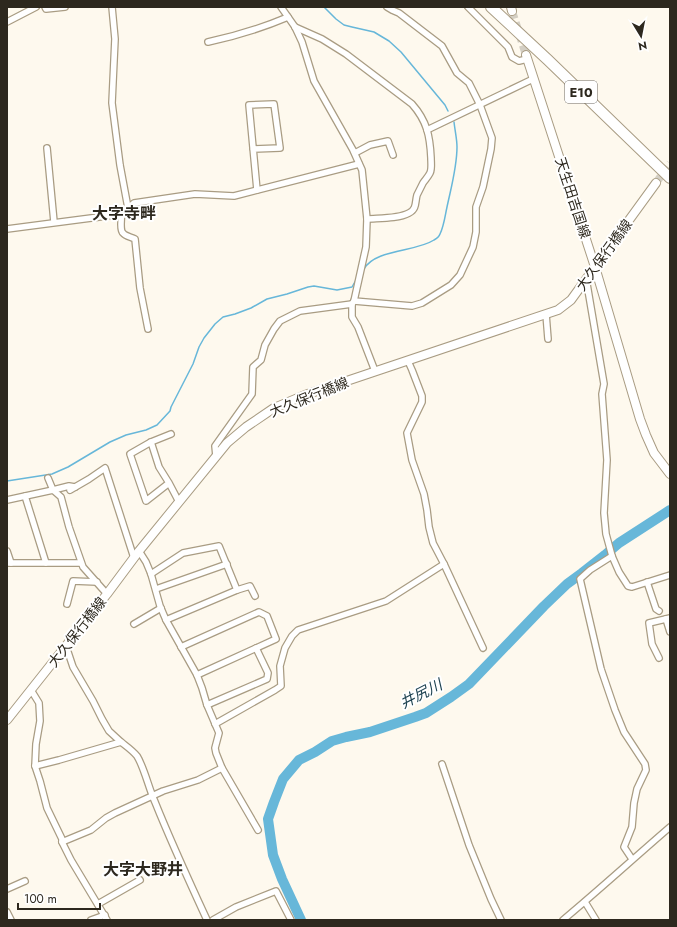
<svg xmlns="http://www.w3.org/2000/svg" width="677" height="927" font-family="Jost,'Noto Sans JP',sans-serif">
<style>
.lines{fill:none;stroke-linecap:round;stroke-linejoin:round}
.stream{stroke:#67b7d9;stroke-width:1.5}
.river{stroke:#67b7d9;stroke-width:10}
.secondary-tunnel{stroke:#d4cfc4;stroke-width:8;stroke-dasharray:8 4;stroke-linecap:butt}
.minor-casing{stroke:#a99c83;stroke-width:8}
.secondary-casing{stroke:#a99c83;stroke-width:10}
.motorway-casing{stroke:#a99c83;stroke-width:12}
.minor{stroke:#fff;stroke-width:5.5}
.secondary{stroke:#fff;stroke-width:8}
.motorway{stroke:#fff;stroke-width:10}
.labels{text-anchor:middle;stroke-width:4;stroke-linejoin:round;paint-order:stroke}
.shield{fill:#fff;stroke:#6c6862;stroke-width:1}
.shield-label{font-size:13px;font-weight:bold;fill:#2d281e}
.street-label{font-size:14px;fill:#2d281e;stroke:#fff}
.water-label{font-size:15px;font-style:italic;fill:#1e4251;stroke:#fff}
.quarter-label{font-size:16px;font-weight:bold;fill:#2d281e;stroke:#fff}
</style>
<rect width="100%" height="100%" fill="#fef9ee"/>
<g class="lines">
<!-- stream -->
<g class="stream">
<polyline points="324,7 336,19 344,25 352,27 374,32 389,41 401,52 445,105 448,111"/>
<path d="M364,269C375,249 416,252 434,240C436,239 439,237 440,234C444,226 445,216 447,207C451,188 457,167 457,147C457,139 455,131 454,122"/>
<polyline points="7,481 52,474 68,467 110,442 126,435 146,430 157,425 170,411 171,407 193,364 199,347 204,338 215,324 223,317 235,314 251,308 267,299 287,294 308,287 314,286 337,290 352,287 356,280"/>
</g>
<!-- river -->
<polyline class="river" points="301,920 282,879 273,855 268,819 274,802 283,779 299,760 315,752 332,741 346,737 370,732 415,717 426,713 451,697 469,684 544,606 567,584 582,573 605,555 619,543 670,510"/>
<!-- secondary-tunnel -->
<g class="secondary-tunnel">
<polyline points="512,11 526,55"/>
<polyline points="656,183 670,163"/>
</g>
<defs>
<g id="minor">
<polyline points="45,7 46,9 65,7"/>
<polyline points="112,7 115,39 112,103 120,165 128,208"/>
<polyline points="281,7 295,27 302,42 314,81 353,150 362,170 367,219 366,247 354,301 352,304 352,317 358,327 375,371"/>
<polyline points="468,7 508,47 512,57 519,61 527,59"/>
<polyline points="7,22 36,7"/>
<path d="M295,27L322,39L346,54L412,104C427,121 430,136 431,158C431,163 432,169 430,173C428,177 425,180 423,183C421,187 419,191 417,195C415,202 417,209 409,213C398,219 379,218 367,219"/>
<path d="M208,42C236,36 262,28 288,17"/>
<polyline points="427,130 533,79"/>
<polyline points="47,148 54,222"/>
<polyline points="253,149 280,148 274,104 249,105 257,190"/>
<polyline points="355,153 370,145 388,141 393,155"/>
<polyline points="7,229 122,214"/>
<polyline points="584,281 587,284 604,384 602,394 607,460 604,513 606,534 612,556 619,572 628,586 632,587 670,575"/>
<polyline points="354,301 412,306 422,303 451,285 460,275 473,247 476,232 476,207 483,187 491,149 492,138 480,105 469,83 457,73 442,46 399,13 392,10 387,7"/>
<polyline points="546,314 548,339"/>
<path d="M148,329L140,288L135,239C131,237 125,236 123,233C120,231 121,218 122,214C124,210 131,206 134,203L195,194L234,196L359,164"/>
<polyline points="408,361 412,370 422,396 422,402 407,433 412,460 424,494 427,510 429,527 433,543 444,564 483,648"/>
<polyline points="151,442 171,434"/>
<polyline points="216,456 215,446 252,394 253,367 261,360 265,345 274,329 280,321 300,311 352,304"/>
<polyline points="48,478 53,490 69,486 75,487"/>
<polyline points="169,483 159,467 151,442 130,454 146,501 169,483 179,502"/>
<polyline points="70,490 89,479 105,468 134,558"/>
<polyline points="25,496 46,563"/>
<polyline points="7,500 53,490 61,497 69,527 83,567 107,594"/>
<polyline points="7,551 11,563"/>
<polyline points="139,551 146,562 151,574 160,606 166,620 197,675 202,688 207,705 219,733 215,748 216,753 222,768 258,830"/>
<polyline points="612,556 590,570 580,579 601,669 615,710 624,732 645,764 646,770 637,789 634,803 632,827 624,847 632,859"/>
<polyline points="7,563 81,563"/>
<polyline points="151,574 183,553 219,546 237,590"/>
<polyline points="647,582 656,609 659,611"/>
<polyline points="156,589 227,564"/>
<polyline points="67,604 73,581 97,582"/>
<polyline points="666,619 670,632"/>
<polyline points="166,620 237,590 250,586 255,596"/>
<polyline points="134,624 161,608"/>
<polyline points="66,646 73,667 93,701 102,719 109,731 121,742"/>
<polyline points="181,647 259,612 267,616 276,639 197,675"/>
<polyline points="659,658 652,644 649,623 670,618"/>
<polyline points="31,690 39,703 40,721 36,744 35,766 40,781 47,808 62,839 62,842 71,860 107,920"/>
<polyline points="207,705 267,679 268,673 256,648"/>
<polyline points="215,724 275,690 281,686 280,666 285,648 292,636 298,630 386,601 444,564"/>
<polyline points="442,764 469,845 491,899 501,920"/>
<path d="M35,766L59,760L121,742C126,746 132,750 137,756C144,767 149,789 155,802C171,842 189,881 207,920"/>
<polyline points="62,842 91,830 106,818 115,813 163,791 198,780 222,768"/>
<polyline points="7,889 25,881"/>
<polyline points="585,902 596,920"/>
<polyline points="98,904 140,880"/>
<polyline points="7,912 11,920"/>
<polyline points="91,920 105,915"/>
<polyline points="213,920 236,907 276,891 291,920"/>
<path d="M563,920C599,890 634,858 670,827"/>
</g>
<g id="secondary">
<polyline points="511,7 512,11"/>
<polyline points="526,55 595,267 640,419 646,435 654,453 670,474"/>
<polyline points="7,720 107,594 139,551 227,443 246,427 274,408 305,395 558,310 571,300 656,183"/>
</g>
<polyline id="motorway" points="491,7 548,60 670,178"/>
</defs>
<!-- minor casing -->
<use href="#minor" class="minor-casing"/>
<!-- secondary casing -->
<use href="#secondary" class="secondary-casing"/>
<!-- motorway casing -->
<use href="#motorway" class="motorway-casing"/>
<!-- minor -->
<use href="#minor" class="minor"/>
<!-- secondary -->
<use href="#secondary" class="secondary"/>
<!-- motorway -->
<use href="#motorway" class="motorway"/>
</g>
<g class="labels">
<!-- shield labels -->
<rect class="shield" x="565" y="81" width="32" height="22" rx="3"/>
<g class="shield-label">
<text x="581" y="97">E10</text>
</g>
<!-- street labels -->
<g class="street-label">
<text transform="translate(573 198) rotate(72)" y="5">天生田吉国線</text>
<text transform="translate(604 255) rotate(-54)" y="5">大久保行橋線</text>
<text transform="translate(309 397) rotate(-22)" y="5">大久保行橋線</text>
<text transform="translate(77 632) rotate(-52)" y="5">大久保行橋線</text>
</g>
<!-- water labels -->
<g class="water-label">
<text transform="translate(421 694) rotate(-27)" y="5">井尻川</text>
</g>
<!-- quarter labels -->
<g class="quarter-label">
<text x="124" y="219">大字寺畔</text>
<text x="143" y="875">大字大野井</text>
</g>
</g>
<!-- border -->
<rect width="677" height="927" fill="none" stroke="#2d281e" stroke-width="16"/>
<!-- north arrow -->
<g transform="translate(641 36) rotate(170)" stroke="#ffffff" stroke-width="3" paint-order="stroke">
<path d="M0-3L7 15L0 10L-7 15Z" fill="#2d281e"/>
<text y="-6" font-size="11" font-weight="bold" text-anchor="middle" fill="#2d281e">N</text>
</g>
<!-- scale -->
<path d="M18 903v6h82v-6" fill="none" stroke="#2d281e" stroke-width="2"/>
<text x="24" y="903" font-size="12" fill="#2d281e" stroke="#ffffff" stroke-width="3" paint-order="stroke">100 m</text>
</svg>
